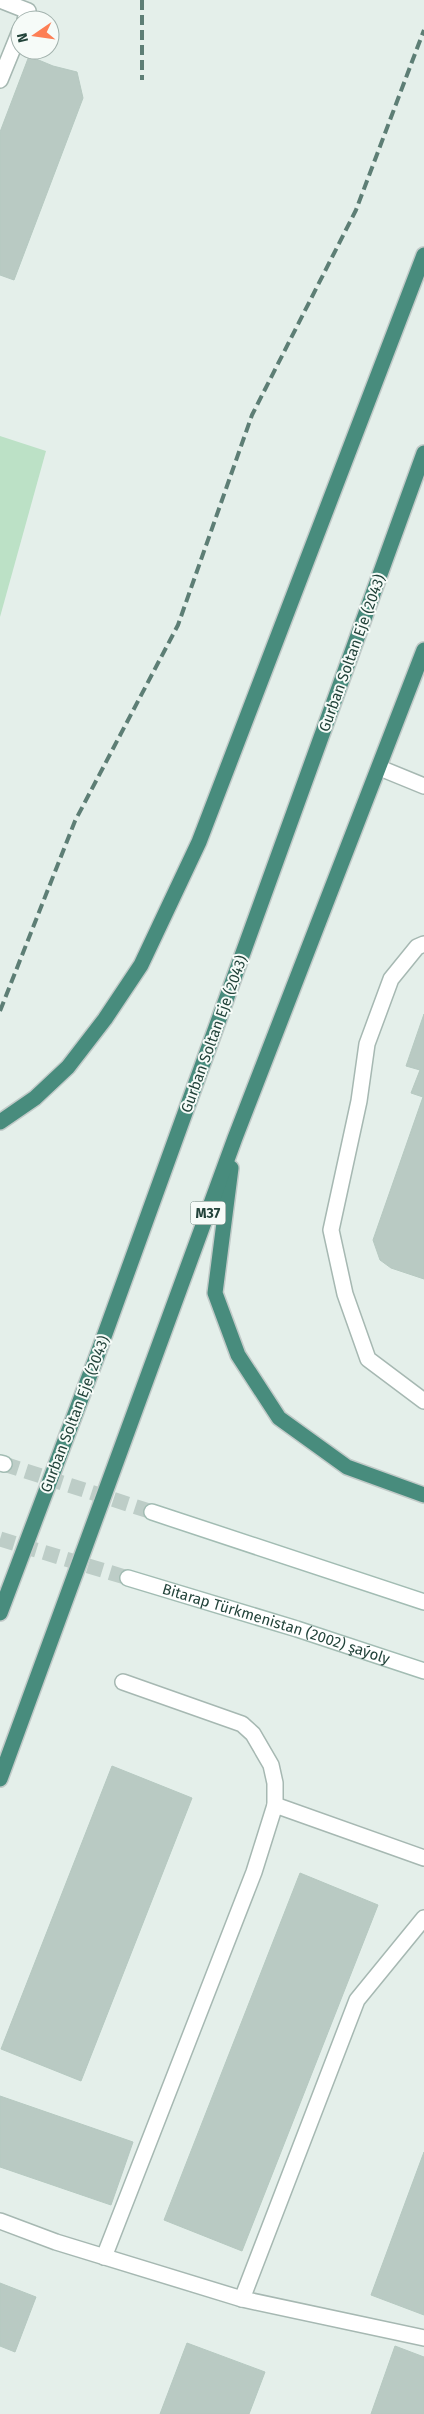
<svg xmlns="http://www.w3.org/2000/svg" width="424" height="2414" font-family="'Fira Sans',sans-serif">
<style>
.green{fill:#bce1c6}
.building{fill:#b9cac3;stroke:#b6c9c1}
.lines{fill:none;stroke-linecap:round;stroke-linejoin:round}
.secondary-tunnel{stroke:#bdcdc7;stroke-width:15;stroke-dasharray:15 8;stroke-linecap:butt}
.service-casing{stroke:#a6b8b2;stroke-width:18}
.minor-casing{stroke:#a6b8b2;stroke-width:18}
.secondary-casing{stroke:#a2bcb3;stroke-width:18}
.trunk-casing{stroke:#c1cac8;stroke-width:18}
.service{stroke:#fff;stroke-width:15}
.minor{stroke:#fff;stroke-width:15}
.secondary{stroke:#fff;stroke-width:15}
.trunk{stroke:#488c7d;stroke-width:15}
.rail{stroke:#5d7e75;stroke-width:4;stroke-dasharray:10 5;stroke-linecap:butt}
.labels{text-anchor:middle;stroke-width:4;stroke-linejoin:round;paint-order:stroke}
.shield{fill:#f6fbf8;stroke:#627a73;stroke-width:1}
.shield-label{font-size:14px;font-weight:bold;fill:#22433a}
.street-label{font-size:15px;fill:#22433a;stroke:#f6fbf8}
</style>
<rect width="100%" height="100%" fill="#e4efea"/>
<!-- green -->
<polygon class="green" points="0,436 46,451 0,617"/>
<!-- building -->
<g class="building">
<polygon points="29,56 53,66 77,72 83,98 14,280 0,275 0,132"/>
<polygon points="424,1014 424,1279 391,1268 380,1260 373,1240 423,1097 411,1093 420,1070 406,1066"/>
<polygon points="112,1766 192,1798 81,2081 1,2049"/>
<polygon points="300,1873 378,1905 242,2251 164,2220"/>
<polygon points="0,2096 133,2142 111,2205 0,2167"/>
<polygon points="424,2152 424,2315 371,2295"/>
<polygon points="0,2283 36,2297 15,2352 0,2346"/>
<polygon points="187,2343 265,2372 249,2414 160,2414"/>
<polygon points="395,2346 424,2357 424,2414 371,2414"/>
</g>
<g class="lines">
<!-- secondary-tunnel -->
<g class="secondary-tunnel">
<polyline points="4,1464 152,1512"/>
<polyline points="0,1539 128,1578"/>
</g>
<defs>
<g id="service">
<polyline points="0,0 28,11 25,20"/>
<polyline points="0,80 20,31"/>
<polyline points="424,944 417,947 391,979 367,1044 359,1101 331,1230 345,1294 368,1359 424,1401"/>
<polyline points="275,1805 424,1858"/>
<polyline points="0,2221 56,2242 242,2299 424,2338"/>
<polyline points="104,2257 254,1872 275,1805 275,1783 271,1765 253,1734 242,1724 123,1682"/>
<polyline points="242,2299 357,2000 424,1918"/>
</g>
<polyline id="minor" points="380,768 424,786"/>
<g id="secondary">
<polyline points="0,1463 4,1464"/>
<polyline points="152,1512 424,1602"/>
<path id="s1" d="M128,1578L297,1629L424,1671"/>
</g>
<g id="trunk">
<polyline points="0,1122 35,1098 68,1067 105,1019 141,965 199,842 424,255"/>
<polyline points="231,1168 215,1293 238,1355 279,1418 347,1467 424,1495"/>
<polyline points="0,1613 97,1356 424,453"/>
<polyline points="0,1779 235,1138 424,650"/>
</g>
</defs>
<!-- service casing -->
<use href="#service" class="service-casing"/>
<!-- minor casing -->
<use href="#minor" class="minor-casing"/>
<!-- secondary casing -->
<use href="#secondary" class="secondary-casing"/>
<!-- trunk casing -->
<use href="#trunk" class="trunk-casing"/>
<!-- service -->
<use href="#service" class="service"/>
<!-- minor -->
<use href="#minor" class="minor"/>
<!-- secondary -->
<use href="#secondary" class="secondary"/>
<!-- trunk -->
<use href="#trunk" class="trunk"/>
<!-- rail -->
<g class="rail">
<polyline points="142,0 142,80"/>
<polyline points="0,1011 75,821 178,625 252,415 356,210 424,30"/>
</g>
</g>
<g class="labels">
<!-- shield labels -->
<rect class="shield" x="190.5" y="1201.5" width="35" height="23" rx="4"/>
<g class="shield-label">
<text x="208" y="1218">M37</text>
</g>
<!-- street labels -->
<g class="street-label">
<text transform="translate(352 653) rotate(-70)" y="5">Gurban Soltan Eje (2043)</text>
<text transform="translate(214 1034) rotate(-70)" y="5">Gurban Soltan Eje (2043)</text>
<text transform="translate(75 1414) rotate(-69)" y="5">Gurban Soltan Eje (2043)</text>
<text dy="5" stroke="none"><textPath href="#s1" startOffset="155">Bitarap Türkmenistan (2002) şaýoly</textPath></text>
</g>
</g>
<!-- north arrow -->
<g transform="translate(35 35) rotate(257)"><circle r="24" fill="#f6fbf8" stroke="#a1b1ac"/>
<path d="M0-4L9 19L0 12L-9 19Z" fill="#fd7f55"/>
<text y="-8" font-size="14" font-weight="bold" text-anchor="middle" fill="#22433a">N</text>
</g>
</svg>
